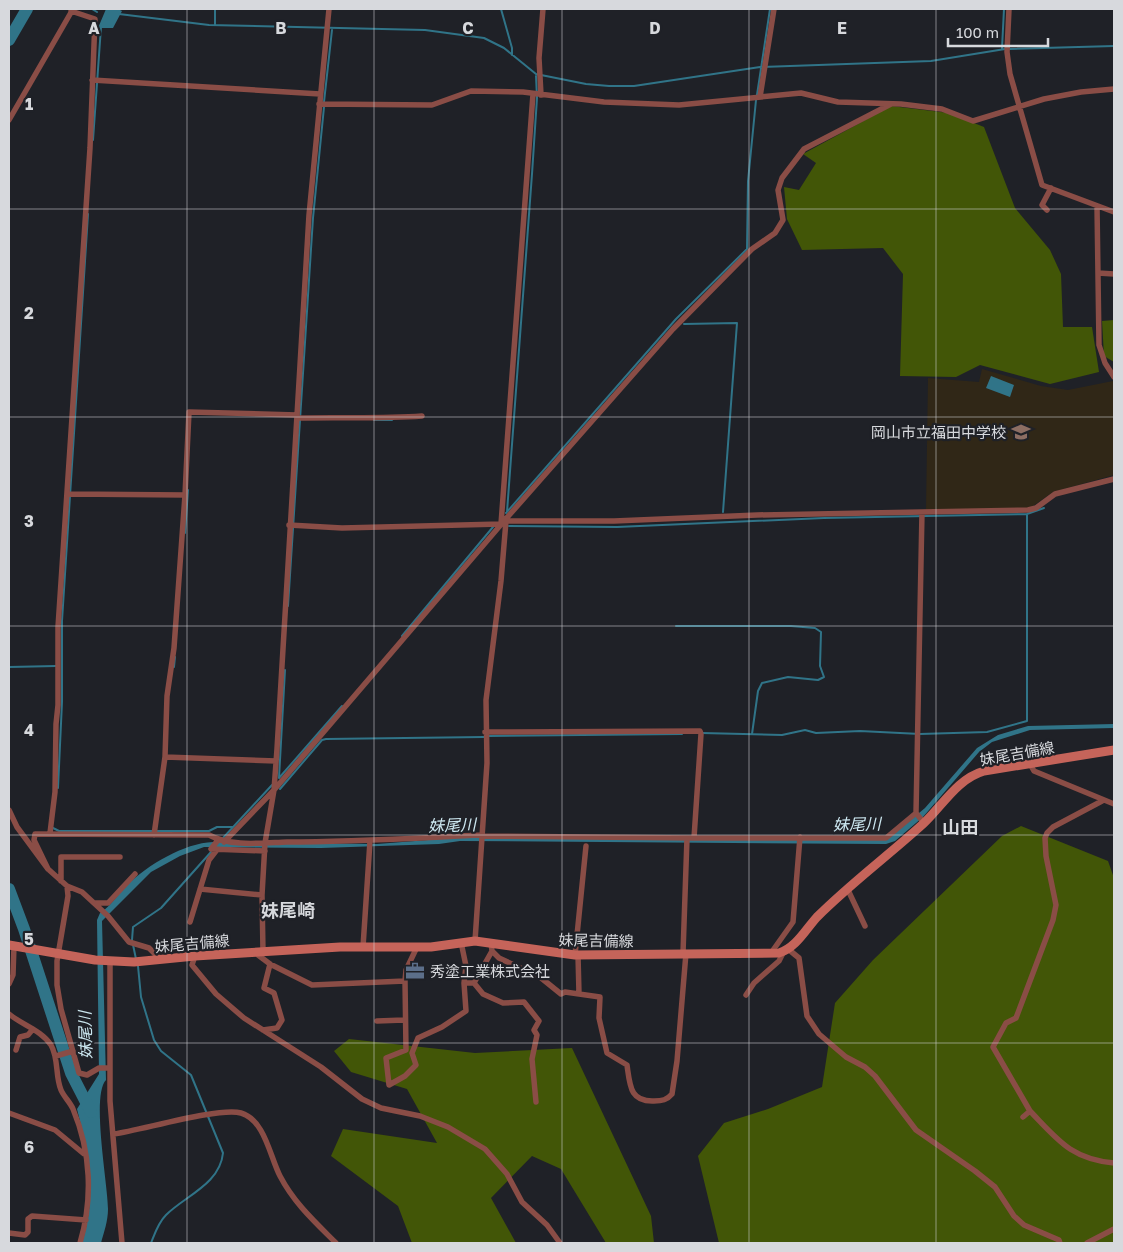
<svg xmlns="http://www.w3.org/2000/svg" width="1123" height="1252" viewBox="0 0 1123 1252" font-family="'Golos Text','Noto Sans JP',sans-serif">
<rect width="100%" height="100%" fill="#1f2127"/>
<path fill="#302717" d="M982 369 1041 386 1068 390 1113 381 1114 475 1053 492 1030 508 926 510 928 378 979 382Z"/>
<path fill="#425607" d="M891 106 949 113 984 127 1015 208 1050 250 1061 274 1063 327H1092L1099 372 1050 384 980 365 956 377 900 376 903 274 883 248 802 250 787 219 784 187 799 190 816 163 803 154Z
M1114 320V362L1104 356 1102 321Z
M1021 826 1108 861 1114 878V1243H719L698 1156 724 1123 768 1109 822 1087 835 1003 873 960 1002 836Z
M349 1039 475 1053 572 1048 651 1216 654 1243H606L561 1169 532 1156 491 1198 516 1243H412L398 1206 331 1156 343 1129 437 1143 407 1089 351 1072 334 1051Z"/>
<path fill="#307488" d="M106 9H118L122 11 113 28H98Z
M991 376 1014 385 1010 397 986 388Z
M1114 724V728L1030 730 992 742 979 752 923 817 895 841 886 844 460 841 439 844 321 848 204 847 180 856 151 872 102 921 106 1080C91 1095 108 1185 108 1209 108 1221 104 1232 101 1243H82C97 1194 89 1157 77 1109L99 1074 97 920 100 913C111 906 118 894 127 885 148 865 184 843 213 842L377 844 453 838H889L925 808 977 748 998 735 1028 726Z"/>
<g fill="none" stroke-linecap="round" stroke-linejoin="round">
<path stroke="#307488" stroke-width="2" d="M92 9 97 12
M501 9 512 48V55
M119 14 209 25 425 30 484 38 504 48 536 74 586 84 609 86H634L760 67 931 61 1005 49
M215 25V9
M1002 48 1004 9
M1010 49 1114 46
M757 95 770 9
M324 102 332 30
M93 140 101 27
M684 324 737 323 723 512
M374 420H392
M507 512 532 174 537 98 536 76
M506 513 676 319 747 249 748 181 756 100
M509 526 617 527 824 518 1027 514 1044 508
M185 533 188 490
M288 606 313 218 324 107
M676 626H791L815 628 821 632 820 666 824 677 818 680 788 677 762 683 758 691 752 734
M402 636 493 527
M9 667 56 666
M174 667 175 657
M702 733 782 735 805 730 816 733 860 731 920 734 987 732 1027 721V514
M489 736 682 734
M279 778 285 670
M279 778 342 706
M58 788 62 702V621L88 214
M280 789 322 740 326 739 484 737
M53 828 59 831H152
M157 831H209L217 827H233
M223 838 272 785
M136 959 132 940 133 927 161 908 211 852
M138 966 141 997 154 1040 161 1051 191 1075 223 1153C220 1184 185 1196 166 1215 158 1223 155 1233 151 1243"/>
<path stroke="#307488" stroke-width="12" d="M9 40 27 9
M9 889 24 929 71 1073 91 1112"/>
<path stroke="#8a4d46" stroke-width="5.5" d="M1009 9 1007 52 1010 74 1042 185 1114 212
M92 80 320 94
M541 95 539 58 543 9
M760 97 774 9
M319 104 432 105 471 91 523 92 604 102 679 105 801 93 838 102 901 104 942 109 973 121 1044 99 1081 92 1114 89
M9 120 73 9
M1097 206 1099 345 1105 363 1114 377
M1047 210 1042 205 1051 188
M1098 273 1114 274
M297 418C339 417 380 419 422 416
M68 494 185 495 189 412 297 415
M922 512 916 813 924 823
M504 521H614L757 515 1028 510 1036 508 1055 494 1114 479
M501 524 533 94
M289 525 342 528 501 524
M165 757 276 761
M1030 764 1034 771 1114 804
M9 810 17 827 48 869 67 886 82 892 108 916 129 942 149 948 161 960
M50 833 55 792 56 724 58 705V627L90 148 95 19 71 11
M154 835 165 757 167 696 174 648 185 495
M481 836 694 838 701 734 700 731 485 732
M694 838H886L916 813
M218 840 211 849 265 851
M224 842 274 790 504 521 673 329 752 249 775 233 783 220 778 190 782 178 804 149 891 104
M48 869 34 840 35 834 209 835C231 847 261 843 287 842 352 842 416 838 481 835
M61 881V857H120
M67 886 68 896 57 961V985L61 1009 79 1073 87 1075 99 1068H109
M200 889 262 895
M848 890 865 926
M94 903H108L135 874
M190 922 209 860 216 851
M475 941 487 763 486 700 501 581 506 521
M461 942 466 966 464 983H474L483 994 503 1003 524 1002 539 1021 534 1030 537 1035 532 1059 536 1102
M491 943 492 951 499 958 540 977 561 994 565 992 579 994
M363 947 370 841
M417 947 406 970 405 981 406 1050 386 1058 389 1085 405 1076 416 1065 412 1053 418 1038 442 1027 466 1011 464 983
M788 949 799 958 807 1016 819 1034 846 1057 865 1067 875 1076 916 1130 975 1171 995 1187 1014 1216 1024 1225 1059 1240 1060 1243
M254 952 270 964 312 985 405 981
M263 952 262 895 265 843 274 790 277 749 309 215 329 9
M683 953 687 838
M771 953 793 922 800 837
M575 955 586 846
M578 955 579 994 600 997 599 1018 607 1053 627 1065C630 1086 630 1102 654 1101 662 1101 667 1100 672 1094L677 1061 686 953
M195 956 192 965 216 994 244 1018 321 1067 362 1099 381 1108 420 1116 448 1127 485 1149 507 1174 522 1202 547 1225 560 1243
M110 962V1101L122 1243
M474 983 492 951
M9 984 13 975 14 946
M746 995 754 983 779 961 784 951
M9 1014C22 1025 41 1030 51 1045 59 1059 55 1076 61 1090 64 1097 70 1102 73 1109 91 1152 93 1199 80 1243
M377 1021 404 1020
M263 1030 277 1028 282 1020 274 993 264 988 270 964
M16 1050 20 1037 28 1035 33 1029
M56 1056 73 1051
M1030 1111C1058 1140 1071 1159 1114 1163
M9 1113 55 1130 84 1154
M1023 1117 1030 1111 993 1047 1006 1023 1016 1018 1053 920 1056 905 1046 856 1045 838 1047 833 1053 827 1102 801
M114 1134C142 1130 219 1107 241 1113 265 1120 270 1157 280 1176 294 1203 315 1222 336 1243
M9 1233 25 1235 28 1232V1219L32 1216 86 1220
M1087 1243 1114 1229"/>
<path stroke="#c5645a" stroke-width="9" d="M9 945 95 960 134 962 195 956 340 947H431L475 941 575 955 779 953C796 948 806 929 817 917 851 883 889 855 924 823 943 805 957 779 984 771L1114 750"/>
</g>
<path fill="none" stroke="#d7d9dd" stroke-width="1" stroke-opacity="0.55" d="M187 9V1243M374 9V1243M562 9V1243M749 9V1243M936 9V1243M9 209H1114M9 417H1114M9 626H1114M9 835H1114M9 1043H1114"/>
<defs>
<g id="school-bare" transform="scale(1.5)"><path d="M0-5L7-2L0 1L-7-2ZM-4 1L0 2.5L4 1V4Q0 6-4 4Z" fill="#8d6e63" stroke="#1f2127" stroke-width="2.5" paint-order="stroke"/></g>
<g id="office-bare" transform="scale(1.5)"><path d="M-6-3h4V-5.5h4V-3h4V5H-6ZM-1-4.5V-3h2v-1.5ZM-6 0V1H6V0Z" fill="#5c6f8a" stroke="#1f2127" stroke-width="2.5" paint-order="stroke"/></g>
</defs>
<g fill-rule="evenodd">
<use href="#school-bare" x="1021" y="432"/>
<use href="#office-bare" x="415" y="971"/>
</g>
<g text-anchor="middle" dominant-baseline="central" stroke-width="4.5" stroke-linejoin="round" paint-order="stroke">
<g font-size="15" fill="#d7d9dd" stroke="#1f2127" text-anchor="end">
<text x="1006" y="432">岡山市立福田中学校</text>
<text x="430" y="971" text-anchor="start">秀塗工業株式会社</text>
</g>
<g font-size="15" fill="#d7d9dd" stroke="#1f2127">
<text transform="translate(1017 753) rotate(-10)">妹尾吉備線</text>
<text transform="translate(596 940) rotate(1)">妹尾吉備線</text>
<text transform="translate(192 943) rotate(-5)">妹尾吉備線</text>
</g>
<g font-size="16" font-style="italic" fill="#cde8f1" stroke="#1f2127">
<text transform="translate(857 824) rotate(-1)">妹尾川</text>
<text transform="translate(452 825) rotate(-2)">妹尾川</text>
<text transform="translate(85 1035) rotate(-91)">妹尾川</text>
</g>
<g font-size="18" font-weight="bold" fill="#d7d9dd" stroke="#1f2127">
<text x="960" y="827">山田</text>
<text x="288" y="910">妹尾崎</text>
</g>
</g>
<g font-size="16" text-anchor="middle" font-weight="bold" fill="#d7d9dd" stroke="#1f2127" stroke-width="4.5" stroke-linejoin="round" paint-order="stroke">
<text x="94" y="34">A</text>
<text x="281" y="34">B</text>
<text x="468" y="34">C</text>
<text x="655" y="34">D</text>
<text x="842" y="34">E</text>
<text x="29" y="110">1</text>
<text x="29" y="319">2</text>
<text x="29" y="527">3</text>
<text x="29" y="736">4</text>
<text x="29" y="945">5</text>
<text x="29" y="1153">6</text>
</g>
<rect width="1123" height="1252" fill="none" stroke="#d7d9dd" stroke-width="20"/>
<path d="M948 38v8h100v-8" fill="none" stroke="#d7d9dd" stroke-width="2.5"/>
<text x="956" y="38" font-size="15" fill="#d7d9dd" stroke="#1f2127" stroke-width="4" paint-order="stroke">100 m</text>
</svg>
